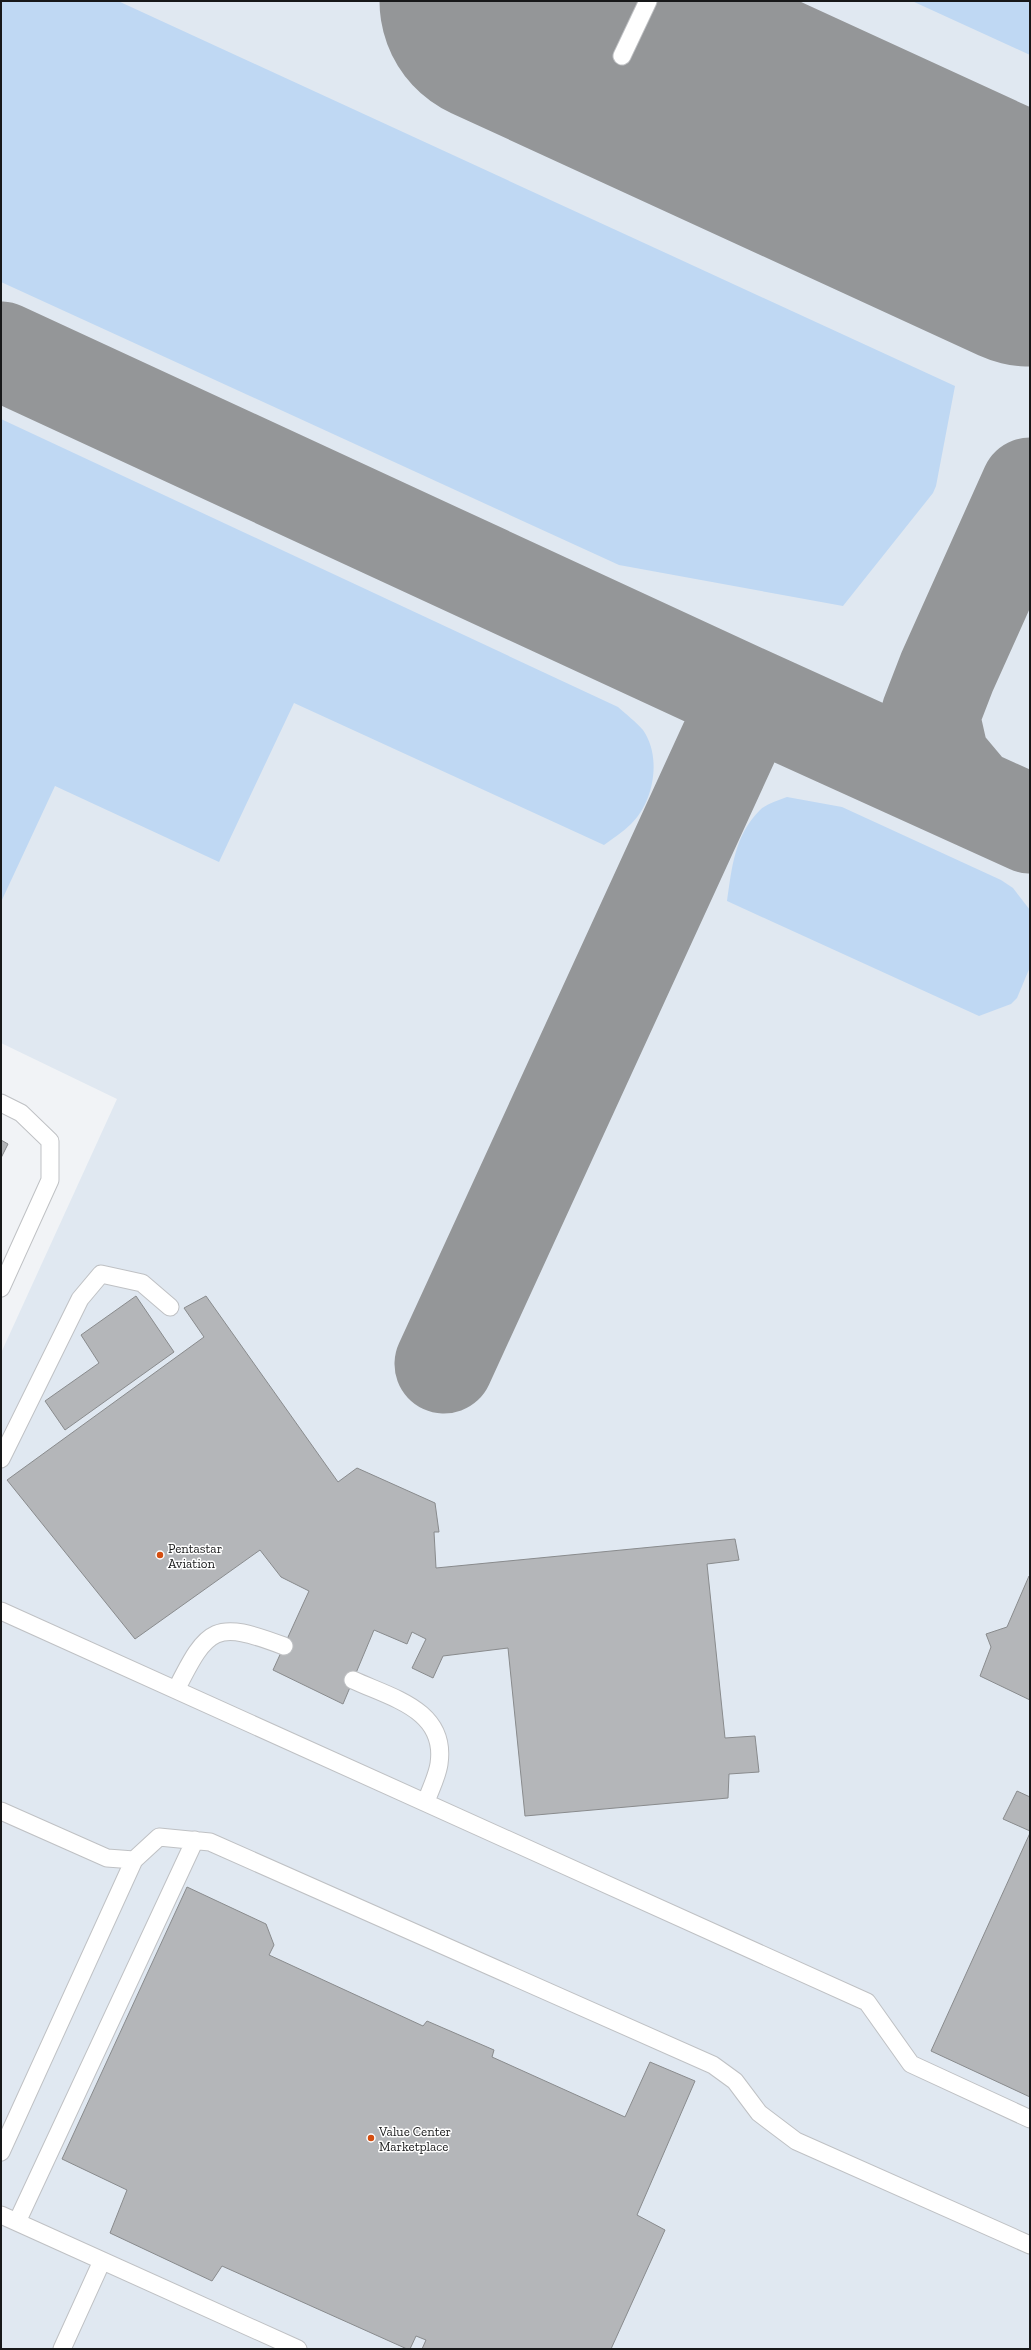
<svg xmlns="http://www.w3.org/2000/svg" width="1031" height="2350" viewBox="0 0 1031 2350" font-family="'Zilla Slab',serif">
<rect width="100%" height="100%" fill="#f1f3f6"/>
<path fill="#e0e8f1" d="M1 1H1030V2349H1V1353L117 1099 1 1043Z"/>
<path fill="#bfd8f3" d="M1 1H118L955 386 936 486 933 493 843 606 619 565 1 282Z
M912 1H1030V55Z
M1 419 618 707C626 714 636 722 643 730 662 757 654 802 631 824 623 832 613 838 604 845L294 703 219 862 55 786 1 902Z
M787 797 842 807 1001 880 1013 888 1030 910V967L1017 998 1011 1004 979 1016 727 901C732 868 734 836 760 810 766 804 779 800 787 797Z"/>
<g fill="none" stroke-linecap="round" stroke-linejoin="round">
<path stroke="#949698" stroke-width="99" d="M970 215 1019 262 1030 285
M1 351 750 697 1030 824
M971 797 940 760 930 716 947 672 1030 487
M444 1364 750 697"/>
<path stroke="#949698" stroke-width="247" d="M503 1 1030 243"/>
</g>
<path fill="#b4b6b9" stroke="#898b8d" d="M1 1140 8 1144 1 1158Z
M136 1296 174 1352 65 1430 45 1401 99 1363 81 1335Z
M206 1296 338 1482 357 1468 435 1503 439 1532H434L436 1568 735 1539 739 1560 707 1564 725 1738 755 1736 759 1772 729 1774 728 1798 525 1816 508 1648 443 1656 433 1678 412 1668 426 1639 412 1632 407 1644 374 1630 343 1704 273 1670 309 1591 281 1577 260 1550 135 1639 7 1480 204 1337 184 1308Z
M1029 1576H1030V1700L980 1676 991 1647 986 1634 1007 1627Z
M1017 1791 1030 1797V1831L1003 1819Z
M1030 1833V2097L931 2051Z
M187 1887 266 1924 274 1945 269 1955 423 2026 427 2021 494 2050 492 2057 625 2117 650 2062 695 2081 637 2215 665 2230 611 2349H422L426 2340 416 2336 410 2349H407L222 2266 212 2281 110 2233 127 2190 62 2159Z"/>
<g fill="none" stroke-linecap="round" stroke-linejoin="round">
<g stroke="#bfc1c4" stroke-width="19">
<path id="service" d="M622 56 648 1
M1 1103 21 1113 50 1141V1180L1 1288
M1 1459 80 1299 101 1274 142 1283 170 1307
M1 1611 867 2002 911 2064 1030 2119
M353 1680C392 1698 447 1710 439 1764 437 1777 430 1790 426 1802
M176 1690C208 1626 215 1620 284 1646
M1 1811 107 1858 134 1860 159 1837 210 1842 713 2065 735 2081 759 2113 796 2141 1030 2245
M1 2152 134 1860
M1 2215 298 2349
M17 2222 195 1840
M62 2349 102 2261"/>
</g>
<use href="#service" stroke="#fff" stroke-width="17"/>
</g>
<g fill="#d44e10" stroke="#fff" stroke-width="1.5">
<circle cx="160" cy="1555" r="4"/>
<circle cx="371" cy="2138" r="4"/>
</g>
<g text-anchor="middle" dominant-baseline="central" stroke-width="3" stroke-linejoin="round" paint-order="stroke">
<g font-size="13" fill="#171819" stroke="#fff" text-anchor="start">
<text x="168" y="1548">Pentastar<tspan x="168" dy="15">Aviation</tspan></text>
<text x="379" y="2131">Value Center<tspan x="379" dy="15">Marketplace</tspan></text>
</g>
</g>
<rect width="1031" height="2350" fill="none" stroke="#171819" stroke-width="4"/>
</svg>
